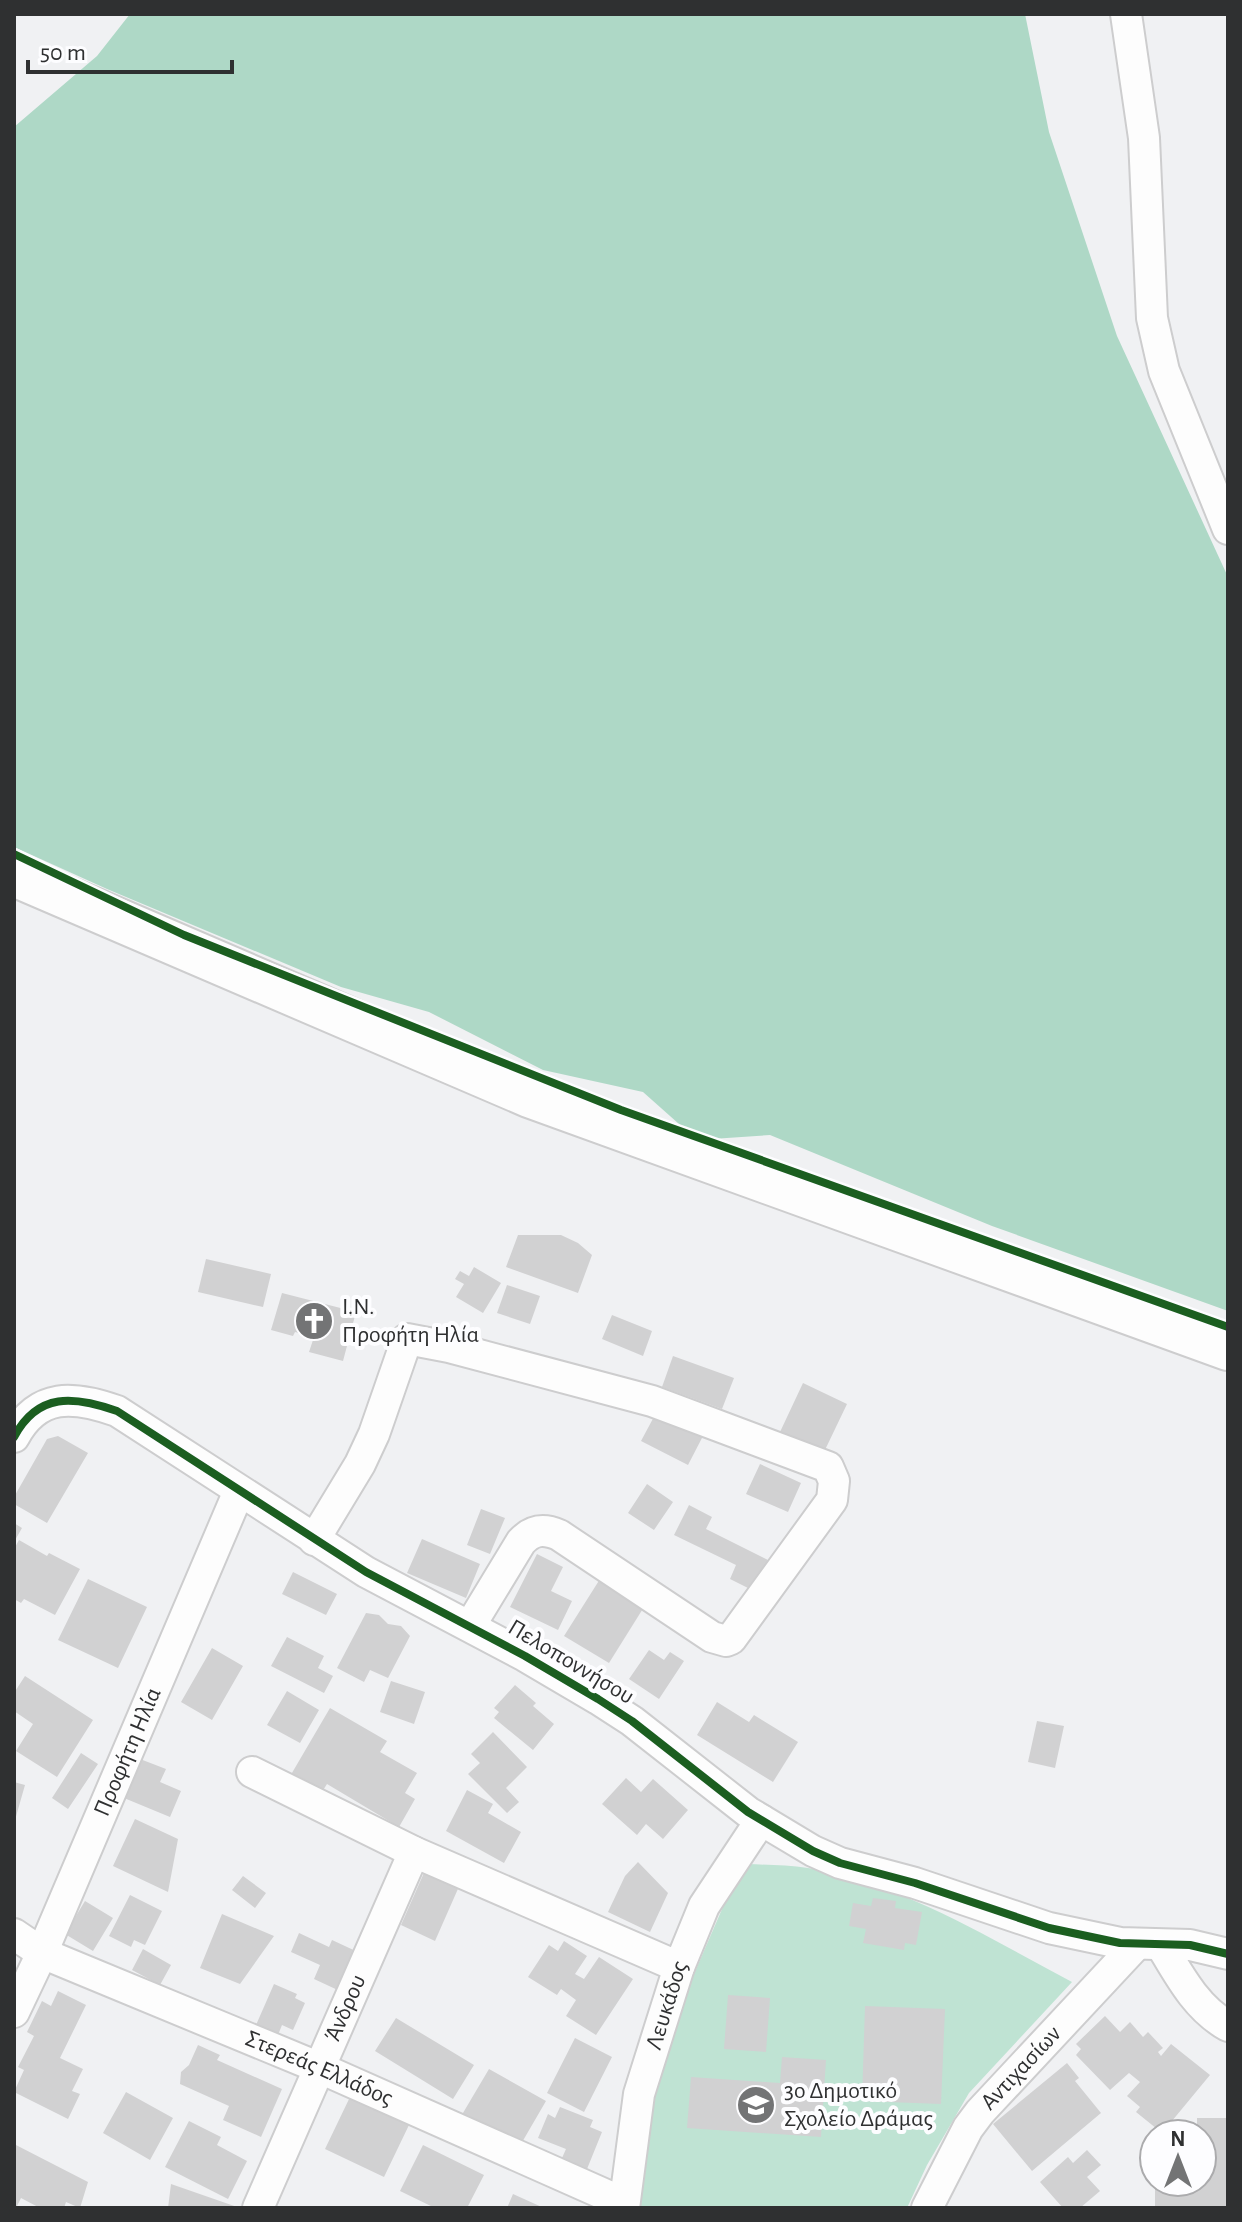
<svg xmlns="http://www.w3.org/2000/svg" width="1242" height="2222" viewBox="0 0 1242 2222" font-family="'Alegreya Sans',sans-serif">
<rect width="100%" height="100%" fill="#f0f1f3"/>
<path fill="#bfe3d3" d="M747 1864C767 1865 788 1865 808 1868 903 1884 989 1938 1072 1982L969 2093 927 2165 907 2208H640L642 2148 662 2048 729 1893Z"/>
<path fill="#aed8c6" d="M130 14H1025L1049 132 1117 336 1228 577V1311L992 1226 770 1135 697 1140 643 1092 543 1070 429 1012 341 987 107 889 14 847V127L97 56Z"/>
<path fill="#d1d1d2" d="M518 1235H561L578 1243 592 1255 578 1293 506 1267Z
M206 1259 271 1274 263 1307 198 1292Z
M474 1267 501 1283 483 1313 456 1297 464 1284 455 1279 460 1271 469 1276Z
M507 1285 540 1296 530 1324 497 1313Z
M282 1293 356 1312 343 1361 309 1352 314 1337 295 1332 293 1336 271 1330Z
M612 1315 652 1331 643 1356 602 1339Z
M673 1356 734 1378 722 1409 662 1387Z
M803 1383 847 1404 824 1452 780 1432Z
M656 1413 703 1436 688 1465 641 1441Z
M58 1436 88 1453 47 1523 14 1504V1497L47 1439Z
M760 1464 801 1483 788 1512 746 1494Z
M647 1484 673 1502 654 1530 628 1513Z
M689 1505 712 1517 706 1529 768 1560 752 1590 730 1579 736 1565 674 1535Z
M481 1509 505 1518 490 1554 467 1545Z
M14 1523 22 1528 14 1542Z
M422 1539 480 1564 466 1598 407 1573Z
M19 1540 47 1556 49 1553 80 1569 55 1615 24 1599 21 1603 14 1599V1549Z
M537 1554 563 1567 551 1591 572 1601 558 1630 510 1607Z
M293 1572 337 1594 326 1615 282 1594Z
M88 1579 147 1607 118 1668 58 1640Z
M600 1579 644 1607 609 1663 564 1636Z
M366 1613 379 1615 388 1624 401 1626 410 1636 388 1678 370 1670 364 1682 337 1668Z
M287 1637 324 1656 318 1668 333 1676 324 1693 271 1666Z
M212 1648 243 1666 212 1720 181 1702Z
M649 1650 664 1660 670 1652 684 1661 659 1699 629 1679Z
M25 1676 93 1720 57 1777 16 1751 33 1724 14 1711V1693Z
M391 1681 425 1692 414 1724 380 1712Z
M515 1685 536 1703 533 1706 554 1724 533 1750 494 1718 499 1712 494 1708Z
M287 1691 319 1710 300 1743 267 1725Z
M717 1702 749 1722 754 1715 798 1742 773 1782 697 1735Z
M330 1708 387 1741 380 1752 417 1773 405 1793 415 1799 399 1827 327 1784 320 1795 289 1778Z
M1037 1721 1064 1726 1055 1768 1028 1762Z
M493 1732 527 1767 506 1788 519 1802 507 1813 468 1774 480 1763 471 1754Z
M81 1753 98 1764 68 1809 52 1798Z
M140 1759 166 1769 160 1782 181 1791 170 1817 124 1798Z
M626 1778 641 1792 653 1779 688 1810 663 1839 646 1824 637 1835 602 1804Z
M14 1782 25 1785 15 1820H14Z
M467 1790 493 1804 488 1813 521 1832 504 1863 446 1831Z
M135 1819 178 1839 168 1892 113 1866Z
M638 1862 668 1893 650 1932 608 1912 625 1876Z
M427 1866 461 1882 435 1941 401 1925Z
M243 1876 266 1893 255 1908 232 1890Z
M130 1895 162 1911 145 1945 134 1940 131 1947 109 1936Z
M873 1898 896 1901 895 1908 922 1912 916 1945 905 1943 904 1950 863 1943 866 1929 849 1926 853 1903 871 1906Z
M85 1901 113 1918 93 1951 65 1934Z
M222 1914 274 1936 240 1984 200 1968Z
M299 1933 329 1947 332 1940 360 1953 342 1992 314 1979 320 1965 291 1952Z
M564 1941 587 1956 575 1974 584 1979 599 1957 633 1979 596 2035 566 2016 576 2000 561 1989 557 1995 528 1977 549 1945 558 1951Z
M143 1949 171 1965 160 1985 132 1970Z
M274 1984 297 1994 295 1998 305 2003 293 2030 282 2025 278 2035 256 2025Z
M58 1991 86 2005 60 2058 83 2069 72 2091 80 2094 68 2119 14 2092 24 2070 18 2067 34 2036 27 2032 42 2001 51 2006Z
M728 1995 770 1998 766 2052 724 2049Z
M865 2006 945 2009 941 2104 862 2101Z
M1105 2016 1120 2032 1130 2022 1143 2037 1148 2032 1163 2048 1158 2052 1161 2056 1171 2044 1210 2075 1162 2133 1136 2112 1140 2107 1127 2096 1140 2082 1129 2073 1110 2090 1076 2055 1081 2049 1076 2044Z
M396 2018 474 2065 453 2099 375 2051Z
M575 2038 612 2057 584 2112 547 2093Z
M198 2045 220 2055 217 2060 282 2089 261 2137 223 2120 229 2106 180 2084 181 2072 189 2065Z
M782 2057 826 2060 821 2137 687 2128 691 2077 780 2083Z
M1067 2063 1079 2078 1075 2081 1101 2113 1032 2171 993 2124Z
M489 2069 546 2101 521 2144 460 2118Z
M126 2092 173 2118 150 2160 103 2133Z
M350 2097 409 2125 384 2177 325 2149Z
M560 2107 593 2120 590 2127 602 2132 587 2169 562 2158 566 2149 538 2138 548 2114 555 2118Z
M1197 2118H1228V2208H1155V2182H1202V2134H1197Z
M189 2121 221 2137 217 2145 247 2161 228 2199 165 2167Z
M14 2144 88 2182 80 2208 66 2202 64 2208H40L21 2198 16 2208H14Z
M423 2145 484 2175 467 2208H435L400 2191Z
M1087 2150 1101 2165 1087 2177 1100 2191 1080 2208H1063L1040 2182 1068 2157 1073 2163Z
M171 2184 240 2208H168Z
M513 2194 544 2208H507Z"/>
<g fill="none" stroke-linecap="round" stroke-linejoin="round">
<g stroke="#cdcdce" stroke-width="34">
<g id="street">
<path d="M1126 14 1144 138 1152 318 1164 371 1228 529"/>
<path d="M14 1437C38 1392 74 1396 117 1411L366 1572 525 1656 598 1699 632 1721 748 1812 813 1851 840 1863 915 1883 1049 1928 1120 1943 1190 1945 1228 1954"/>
<path d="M314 1540 360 1464 374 1434 407 1339 449 1347 652 1401 828 1467 834 1481 832 1500 731 1639 726 1641 712 1637 559 1535C543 1528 532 1530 521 1542L470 1626"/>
<path d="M252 1772 414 1852 679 1967"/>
<path id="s1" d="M14 1934 42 1953 320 2068 624 2203"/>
<path d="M1161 1945C1179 1975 1196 2008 1228 2026"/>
<path id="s2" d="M14 2012 42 1953 239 1491"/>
<path id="s3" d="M258 2208 414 1852"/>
<path id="s4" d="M624 2208 639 2094 679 1967 704 1906 761 1820"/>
<path id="s5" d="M927 2208 968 2128 980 2112 1137 1944"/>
</g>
</g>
<g stroke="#cdcdce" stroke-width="46">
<path id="secondary" d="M14 875 529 1096 1228 1349"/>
</g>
<use href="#street" stroke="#fdfdfd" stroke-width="30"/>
<use href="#secondary" stroke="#fdfdfd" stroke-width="42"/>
<g stroke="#fdfdff" stroke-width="13">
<path id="cycleway" d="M14 854 184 935 621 1110 1228 1327
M14 1437C38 1392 74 1396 117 1411L366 1572 525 1656 598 1699 632 1721 748 1812 813 1851 840 1863 915 1883 1049 1928 1120 1943 1190 1945 1228 1954"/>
</g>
<use href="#cycleway" stroke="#1b5e20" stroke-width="8"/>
</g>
<defs>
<g id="church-disc" transform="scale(2)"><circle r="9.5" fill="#737475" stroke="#fdfdff"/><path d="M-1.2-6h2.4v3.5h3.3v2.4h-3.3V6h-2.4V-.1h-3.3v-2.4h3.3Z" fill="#fff"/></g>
<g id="school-disc" transform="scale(2)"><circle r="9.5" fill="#737475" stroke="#fdfdff"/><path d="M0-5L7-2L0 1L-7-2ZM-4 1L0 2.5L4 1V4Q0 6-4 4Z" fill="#fff"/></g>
</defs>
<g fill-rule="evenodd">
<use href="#church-disc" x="314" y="1321"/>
<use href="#school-disc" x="756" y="2105"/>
</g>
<g text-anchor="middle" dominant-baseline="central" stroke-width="8" stroke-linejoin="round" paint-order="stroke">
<g font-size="24" fill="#2f3031" stroke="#fdfdff" text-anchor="start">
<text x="342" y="1307">Ι.Ν.<tspan x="342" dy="28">Προφήτη Ηλία</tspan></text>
<text x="784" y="2091">3ο Δημοτικό<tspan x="784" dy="28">Σχολείο Δράμας</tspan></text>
</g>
<g font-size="24" fill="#2f3031" stroke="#fdfdff">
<text transform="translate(571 1662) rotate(31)">Πελοποννήσου</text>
<text stroke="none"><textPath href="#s2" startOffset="284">Προφήτη Ηλία</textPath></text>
<text stroke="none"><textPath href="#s4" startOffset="208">Λευκάδος</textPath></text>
<text stroke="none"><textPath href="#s3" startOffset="218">Άνδρου</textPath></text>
<text stroke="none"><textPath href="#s5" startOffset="170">Αντιχασίων</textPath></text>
<text stroke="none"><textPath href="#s1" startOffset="334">Στερεάς Ελλάδος</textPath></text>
</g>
</g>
<rect width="1242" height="2222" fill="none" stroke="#2f3031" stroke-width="32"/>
<g transform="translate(1178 2158)"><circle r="38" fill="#fdfdff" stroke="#ababad" stroke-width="2"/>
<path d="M0-6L14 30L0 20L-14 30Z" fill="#737475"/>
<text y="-12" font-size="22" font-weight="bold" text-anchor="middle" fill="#2f3031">N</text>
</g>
<path d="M28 60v12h204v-12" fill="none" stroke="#2f3031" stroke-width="4"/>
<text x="40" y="60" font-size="24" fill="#2f3031" stroke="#fdfdff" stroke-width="6" paint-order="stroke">50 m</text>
</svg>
